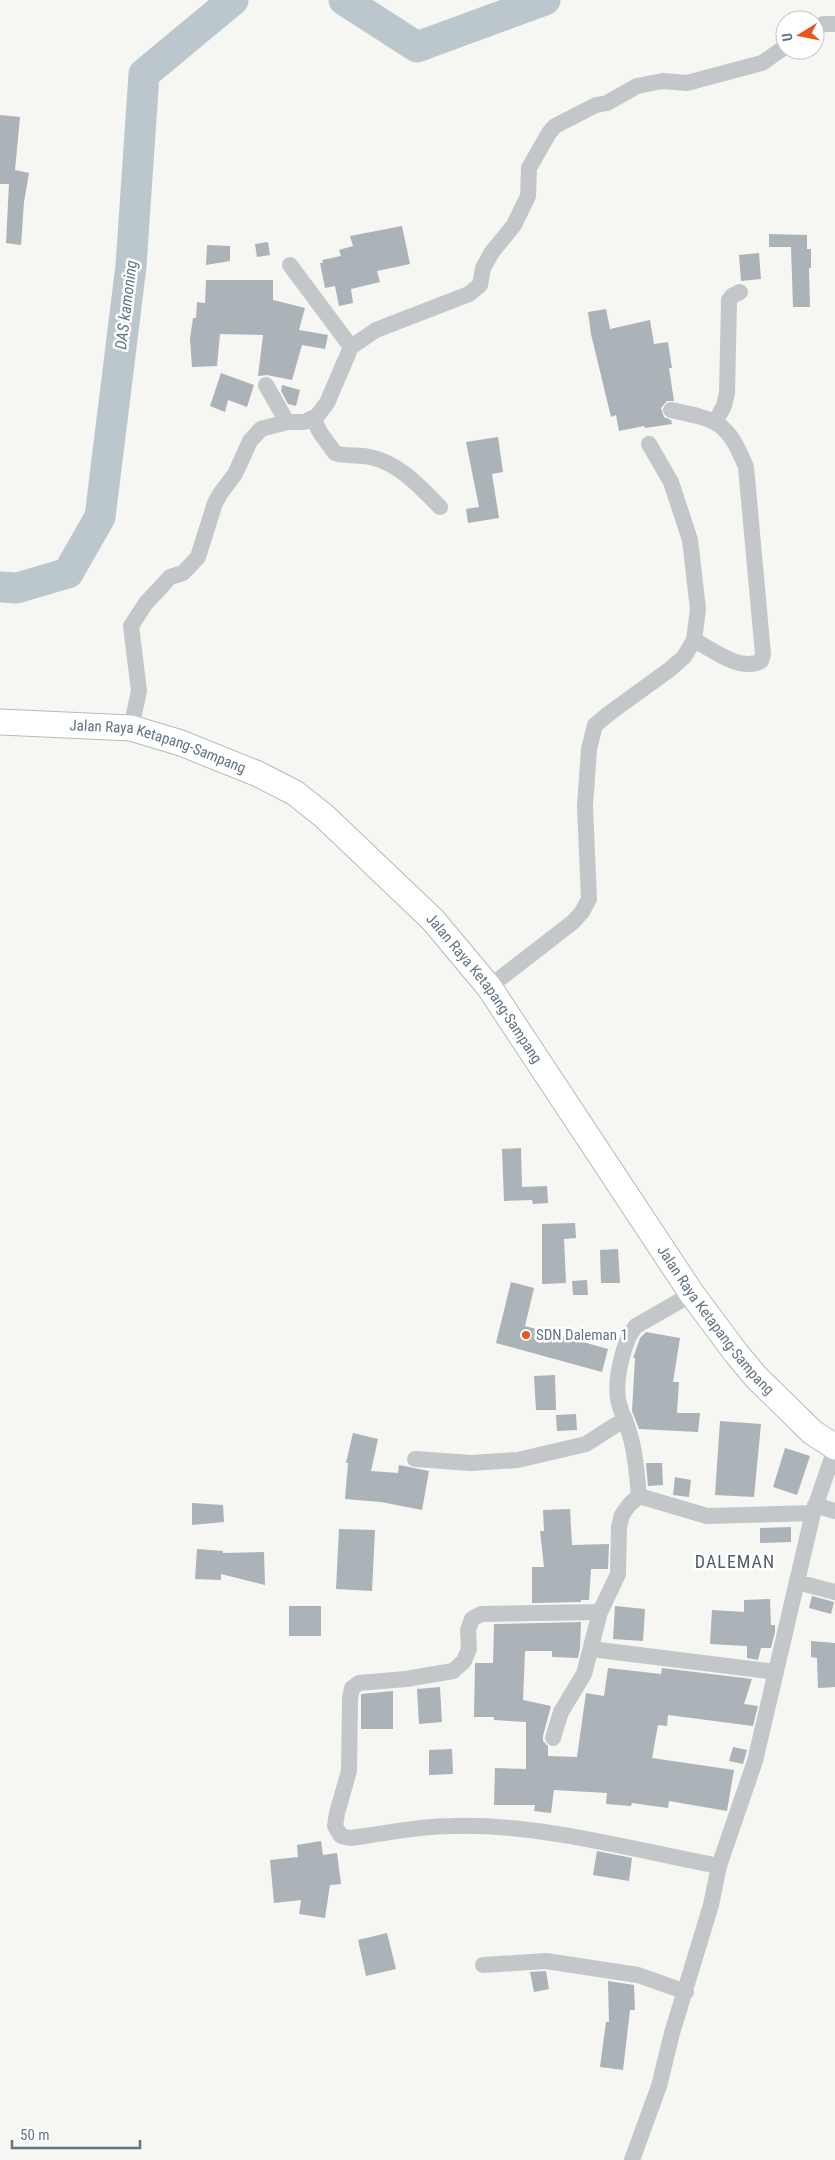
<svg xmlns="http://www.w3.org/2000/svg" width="835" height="2160" viewBox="0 0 835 2160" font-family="'Roboto Condensed',sans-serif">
<rect width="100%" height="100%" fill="#f6f6f2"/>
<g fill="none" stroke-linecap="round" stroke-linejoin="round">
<path stroke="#bcc7cd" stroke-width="31" d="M344 0 417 47 545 0
M0 587 17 588 68 573 100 517 131 266 144 74 233 0"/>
</g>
<path fill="#abb2b8" d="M0 115 20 117 15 170 29 173 24 202 21 245 6 243 9 184H0Z
M402 226 410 264 377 271 380 282 351 289 353 303 339 306 335 286 325 288 320 263H323L322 260 341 256 339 250 353 246 350 236Z
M769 234 807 235V249H811V268H809L810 307H793L791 247H769Z
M268 242 270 255 257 257 255 244Z
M207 245 230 246V261L206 265Z
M759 253 761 279 741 281 739 255Z
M206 280H273V300L305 308 299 330 328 335 325 349 302 345 292 380 267 375 258 376 263 335 220 334 217 366 192 367 190 339 193 318H196L197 302 205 303Z
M606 309 610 329 650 320 654 344 668 342 672 368H669L674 401H667L661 408 664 417 671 420 672 424 645 428 644 426 619 431 616 415 611 417 591 334 588 312Z
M221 373 254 385 247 407 228 400 225 412 210 406Z
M282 385 300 390 296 406 288 404 281 391Z
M498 437 503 472 492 474 499 518 468 523 466 509 479 507 466 442Z
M521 1148 522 1187 547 1186 548 1203 533 1204 532 1200 504 1201 502 1149Z
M575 1223 576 1238 564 1239 566 1283 542 1284V1224Z
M618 1249 620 1283H601L600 1250Z
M587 1280 588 1295H573L572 1281Z
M511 1282 534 1288 525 1326 608 1349 602 1372 496 1343Z
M646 1332 680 1338 673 1382H679L677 1413H700L698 1432 639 1429 632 1411 635 1358H633L640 1338Z
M555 1375 556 1410H536L534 1376Z
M576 1414 577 1430 557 1431 556 1415Z
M720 1421 761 1424 754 1497 715 1495Z
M353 1433 378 1439 371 1471 398 1473 399 1465 429 1471 422 1510 381 1502 345 1499 348 1463H346Z
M785 1448 810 1456 797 1495 773 1487Z
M646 1463H662L663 1485 648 1486Z
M675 1477 691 1480 689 1497 673 1495Z
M192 1503 223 1505 224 1522 192 1525Z
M570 1509 572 1545 609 1544 608 1569H591L589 1600H581V1602L532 1603V1567H544L540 1531H544L543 1510Z
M791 1527V1542L760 1543V1528Z
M339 1529 375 1530 372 1591 336 1589Z
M197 1549 223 1551V1553L264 1552 265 1585 221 1574V1580L195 1579Z
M812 1596 834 1602 831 1614 809 1608Z
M770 1599 771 1625H775V1632L771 1648H761L758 1660 747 1658V1646L710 1644 712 1610 744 1612V1600Z
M289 1606H321V1636H289Z
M615 1606 645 1609 643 1641 613 1639Z
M581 1622 580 1648 578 1658 552 1657V1651H525L523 1700 551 1706 543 1736V1741L548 1746V1756L577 1757 586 1693 604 1696 608 1668 661 1674 662 1668 752 1679 744 1704 758 1706 753 1726 668 1715 667 1726 658 1725 652 1758 734 1770 727 1811 669 1801 668 1808 632 1803 631 1806 606 1804 607 1793 554 1790 551 1813 534 1811 535 1805H494L495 1768 526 1769V1722L494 1720V1717H474L475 1663H493L494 1624Z
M811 1641 835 1643V1687L818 1688 817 1658 811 1657Z
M440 1687 442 1722 419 1724 417 1689Z
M393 1691V1729H361V1694Z
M733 1747 747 1750 743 1764 729 1761Z
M452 1749 453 1774 429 1775V1750Z
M321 1841 323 1855 337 1853 341 1884 330 1885 325 1918 299 1914 301 1900 274 1903 270 1860 298 1857 297 1845Z
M597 1851 632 1858 629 1881 593 1875Z
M387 1933 396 1969 366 1976 358 1940Z
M546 1971 549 1989 534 1992 530 1972Z
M608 1981 634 1985 635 2010H630L623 2070 600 2067 606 2022H609Z"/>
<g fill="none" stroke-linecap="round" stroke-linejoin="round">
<g stroke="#b6babe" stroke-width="27">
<g id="primary">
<path id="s1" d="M0 722 131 728 181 743 258 774 295 793 324 816 433 920 489 987 692 1294 736 1353 756 1377 812 1432 835 1447"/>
</g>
</g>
<path stroke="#c3c7ca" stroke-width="16" d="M815 29 823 24H835
M290 265 351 347
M266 385 287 422
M671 410C718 420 727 421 746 467L763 654 761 661C740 672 713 650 694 640
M313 419 321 434 335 453C347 457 359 454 370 457 399 463 420 487 440 507
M715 422 724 406 727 393 729 300 732 296 740 292
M131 728 139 691 131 626 146 603 161 587 170 577 183 573 198 557 215 503 220 494 235 474 250 441 261 429 287 422H304L317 416 327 403 351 347 376 330 469 294 480 285 483 268 492 252 514 225 528 196 529 168 549 133 555 126 596 105 607 103 637 86 663 81 687 83 754 65 762 63 785 47
M489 987 573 922 582 912 589 899 585 806 589 749 595 725 611 712 669 670 684 657 694 640 698 609 690 540 671 482 649 444
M415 1459 471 1463 518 1460 586 1444 625 1419
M639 1496 707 1516 813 1513
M815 1505 835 1511
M797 1582 835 1592
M600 1612 481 1614 472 1619 468 1630 469 1649 464 1661 453 1671 406 1679 359 1683 352 1688 350 1699 349 1771 337 1813 335 1826 341 1836 350 1838C383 1834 418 1826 452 1826 537 1823 635 1850 719 1866
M591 1649 776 1672
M553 1738 561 1712 584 1674 600 1612 618 1574 619 1527 622 1515 629 1505 639 1496C637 1476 636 1455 630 1435 627 1423 620 1411 618 1399 615 1379 623 1341 636 1326L692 1294
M483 1965 546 1961 638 1975 686 1992
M632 2160 659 2086 672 2033 711 1905 719 1866 755 1761 813 1513 835 1449"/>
<use href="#primary" stroke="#fff" stroke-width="25"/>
</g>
<circle fill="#ea541e" stroke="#fff" stroke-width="2" cx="526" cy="1335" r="5"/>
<g text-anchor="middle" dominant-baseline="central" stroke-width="5" stroke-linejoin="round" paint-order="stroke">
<g font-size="15" fill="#637484" stroke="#fff">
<text stroke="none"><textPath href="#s1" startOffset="161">Jalan Raya Ketapang-Sampang</textPath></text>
<text stroke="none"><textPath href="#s1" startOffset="581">Jalan Raya Ketapang-Sampang</textPath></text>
<text stroke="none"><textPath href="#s1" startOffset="986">Jalan Raya Ketapang-Sampang</textPath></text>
</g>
<g font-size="15" fill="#637484" stroke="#fff" text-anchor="start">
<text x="536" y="1335">SDN Daleman 1</text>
</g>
<g font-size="16" font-style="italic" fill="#5f7781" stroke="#fff">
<text transform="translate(126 305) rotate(-83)">DAS kamoning</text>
</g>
<g font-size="18" letter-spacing="1" fill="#525e69" stroke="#fff">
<text x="735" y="1561">DALEMAN</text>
</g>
</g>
<g transform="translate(800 35) rotate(260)"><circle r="24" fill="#ffffff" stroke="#c1c7ce"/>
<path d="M0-4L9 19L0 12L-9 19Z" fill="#ea541e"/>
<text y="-8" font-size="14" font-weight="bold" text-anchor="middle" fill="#637484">U</text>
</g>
<path d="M12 2140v8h128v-8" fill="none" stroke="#637484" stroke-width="2.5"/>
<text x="20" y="2140" font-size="15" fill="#637484" stroke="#ffffff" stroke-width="4" paint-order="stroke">50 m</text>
</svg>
